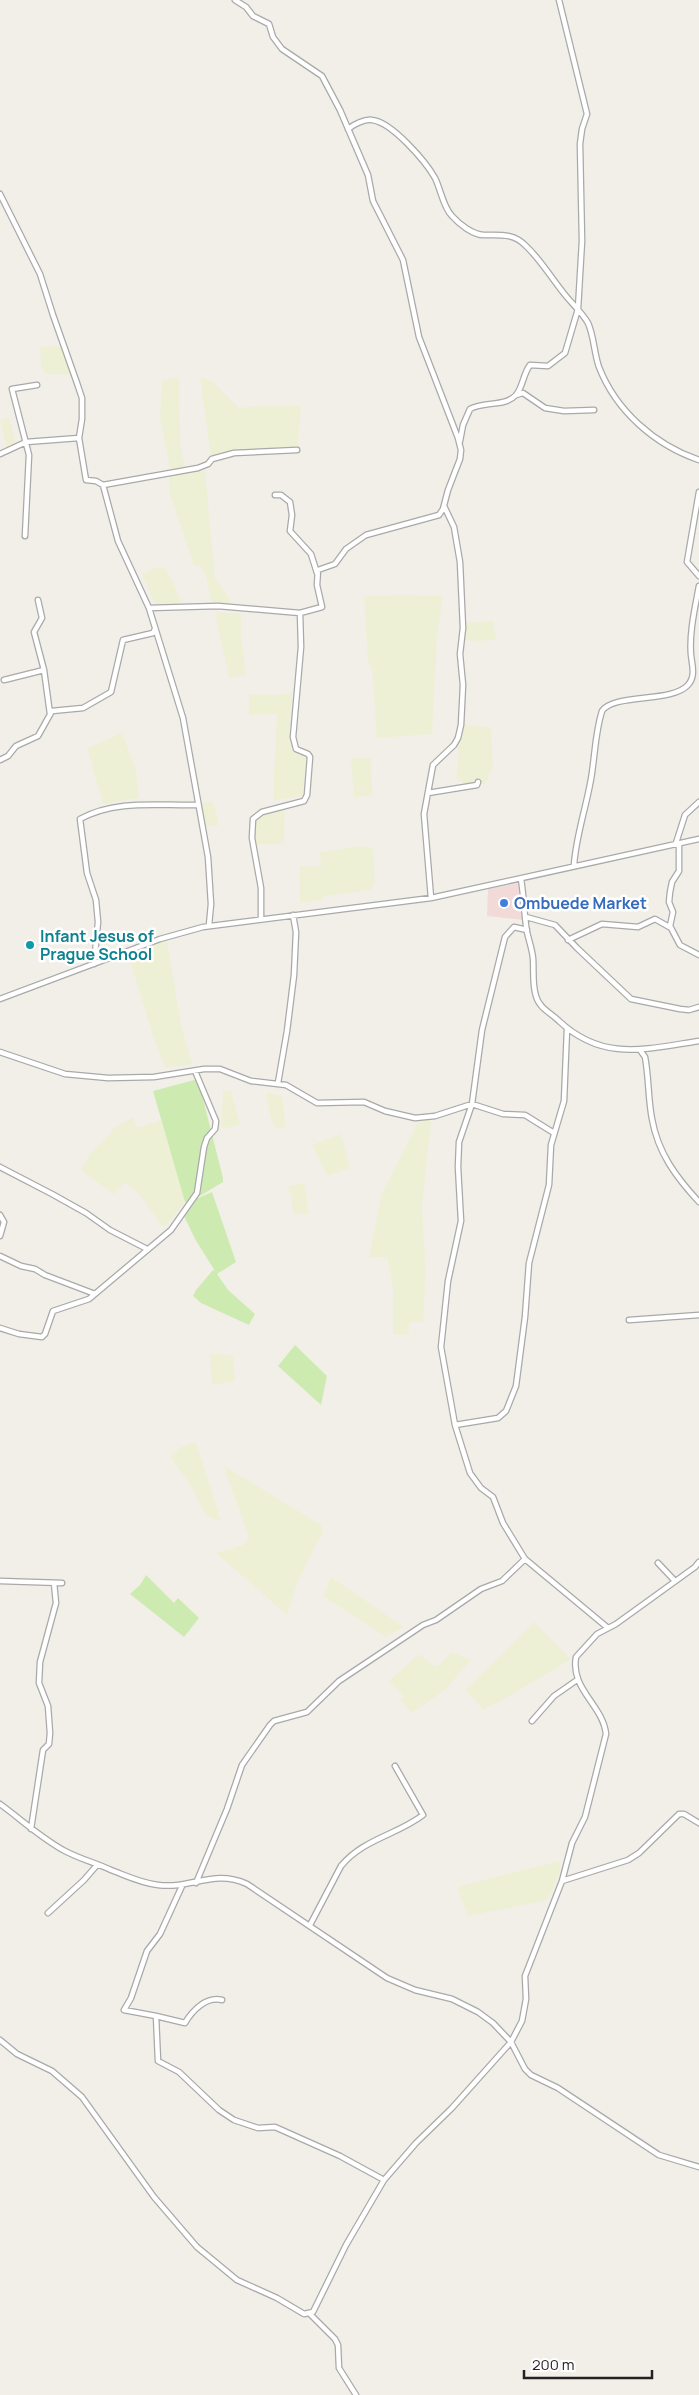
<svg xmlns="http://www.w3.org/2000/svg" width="699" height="2395" viewBox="0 0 699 2395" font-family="Manrope,sans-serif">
<rect width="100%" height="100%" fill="#f2efe9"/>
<path fill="#f2dad9" d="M519 883 523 920 487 916 488 889Z"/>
<path fill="#eef0d5" d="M61 346 71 375 46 374 41 368 40 347Z
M179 377 180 445 185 467 170 469 160 417 162 381Z
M200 377 213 382 239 408 264 405 301 406 298 442 300 449 248 450 211 457Z
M9 417 16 445 7 449 0 420Z
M205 471 215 578 228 596 230 606 212 604 206 577 200 565 194 566 170 495 169 475Z
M158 567 165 568 176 588 181 603 156 607 142 574Z
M405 595 443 596 437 637 432 734 377 738 372 670 368 662 364 596Z
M215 612 241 614V636L246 675 229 678Z
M493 621 496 639 481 641 463 640V623Z
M292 693 289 732 291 751 306 753 303 796 275 800 273 798 277 714 249 715V694L278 695Z
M463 725 491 727 493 766 485 784H465L456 778 459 752 457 746Z
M122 733 136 768 139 798 103 804 87 748Z
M351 758H371L372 796 354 797Z
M213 801 219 825 204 827 198 803Z
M285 805 284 844 252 845 253 817Z
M362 846 373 849 375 881 371 890 323 896V899L300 903V866L321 867 320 852Z
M167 940 181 1025 192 1064 165 1068 152 1033 128 954Z
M223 1090 231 1091 240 1124 229 1128 221 1127Z
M268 1093 282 1096 286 1127 276 1128 271 1119 267 1101 266 1095Z
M133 1117 137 1128 161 1120 182 1186 185 1202 164 1228 138 1193 125 1183 113 1194 81 1170 89 1156 88 1155 113 1131 112 1129Z
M420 1118 431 1119 422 1209 426 1272 423 1322H410L408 1335 393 1334V1289L387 1257H369L382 1193Z
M341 1134 350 1168 327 1176 312 1145Z
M304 1183 309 1213 294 1214 289 1186Z
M210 1354 233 1355 235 1381 212 1385Z
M196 1442 221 1521 206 1516 192 1488 170 1456 183 1446Z
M226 1467 321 1525 323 1531 296 1586 287 1615 216 1553 243 1545 249 1537 226 1474Z
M331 1577 404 1627 386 1637 323 1596Z
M534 1622 571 1659 501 1701 483 1709 465 1690Z
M452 1652 471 1660 446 1689 412 1713 400 1700 404 1696 389 1681 419 1654 433 1665 437 1666Z
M559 1861 561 1868 548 1900 468 1916 457 1887Z"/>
<path fill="#cdebb0" d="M198 1079 223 1178V1182L188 1203 185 1202 153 1091Z
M212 1192 236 1262 217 1274 228 1290 255 1314 249 1325 201 1303 193 1296 196 1290 213 1270 215 1271 195 1239 183 1214 196 1199Z
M295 1345 327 1376 321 1405 278 1366Z
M146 1575 174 1603 178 1598 199 1618 184 1637 130 1594 140 1585Z"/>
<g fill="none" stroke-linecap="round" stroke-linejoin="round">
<g stroke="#a9a9a9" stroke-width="7">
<path id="minor" d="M348 129C354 124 365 119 372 120 392 122 426 162 435 178 441 190 443 207 452 216 459 224 473 235 484 235 500 235 514 233 526 246 540 259 550 276 562 291 570 302 581 311 588 323 594 336 594 353 599 367 616 411 655 445 699 460
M0 194 40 274 53 315 78 386 82 398V419L79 438 86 480 96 481 103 485 118 541 149 608 183 718 208 857 211 904 209 925
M516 395 523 393 545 408 564 411 594 410
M460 441 463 425 470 409C484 401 505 407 516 395 523 387 523 374 530 365L548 366 565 353 578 309 582 241 580 144 582 129 587 114 559 0
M0 454 26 442 79 438
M103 485 198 468 208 464 212 459 234 453 297 450
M699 492 687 562 699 576
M275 495H281L290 502 292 515 290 531 311 554 317 573
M25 536 29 455 12 389 37 385
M38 600 42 618 34 632 44 670 50 714
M149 608 218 606 300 613 322 607 317 585 318 570 335 564 346 549 366 535 439 515 443 509 448 490 460 459 461 450 458 438 419 337 403 260 373 201 368 175 340 110 322 76 282 49 273 37 269 24 253 16 246 7 235 0
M4 680 44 670
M0 760 8 756 16 746 38 736 52 711 83 708 111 692 123 640 153 633 155 629
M428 793 477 785 478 782
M676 843 685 815 699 802
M679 843V871L672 882 670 892 669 902 673 912 670 926 680 945 699 955
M574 865C576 836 586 808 591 779 595 756 595 733 602 711 614 693 672 703 688 685 696 676 692 665 691 655 689 633 695 608 699 586
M521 879C524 896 524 915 527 932 529 941 532 949 533 958 534 971 532 984 536 996 539 1008 551 1013 559 1021 603 1062 645 1049 699 1041
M431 898 424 814 433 765 454 745 458 738 461 725 463 685 460 654 463 628 460 562 454 527 444 506
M526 917 555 925 577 948 631 999 680 1009 689 1010 699 1007
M261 919V888L252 838 253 819 262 812 304 801 307 795 310 757 308 754 296 749 293 737 301 647 300 613
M527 930 514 927 505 937 482 1030 472 1104 459 1142 458 1167 461 1221 448 1281 441 1347 455 1425 470 1473 481 1488 493 1497 503 1523 525 1559 608 1628
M568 940 602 924 638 927 655 919 671 928
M94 964 98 922 96 900 87 873 80 819C116 799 158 806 198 805
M0 999 160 939 203 927 431 898 699 839
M640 1050 645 1057C649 1078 648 1099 652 1119 658 1153 676 1177 699 1202
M0 1052 65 1074 108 1078 154 1077 204 1069H220L251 1081 286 1085 317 1103 364 1102 385 1111 415 1118 435 1116 472 1104 503 1114 525 1115 554 1133
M278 1083 287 1031 294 975 296 932 293 915
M0 1167 52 1194 86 1213 110 1230 147 1249
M0 1215 4 1222 0 1236
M0 1256 21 1266 35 1269 45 1275 95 1294
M629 1320 699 1315
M0 1328 19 1334 42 1337 45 1334 53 1311 89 1299 171 1230 197 1193 204 1147 207 1138 215 1129 216 1121 195 1071
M455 1425 498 1418 506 1411 516 1386 525 1317 529 1263 549 1185 551 1145 564 1101 567 1029
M658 1563 675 1581
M0 1581 62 1583
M532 1721 554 1696 577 1680
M0 1804C22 1820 41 1838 65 1851 80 1859 96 1863 111 1870 127 1876 141 1883 158 1885 193 1889 213 1869 247 1884L387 1978 415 1990 452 1999 478 2012 493 2023 511 2042 525 2069 531 2075 558 2088 659 2155 699 2167
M31 1829 43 1750 49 1744 50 1733 48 1706 39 1683 40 1662 56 1603 54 1583
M562 1881 628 1860 639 1853 679 1814H684L699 1823
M196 1883 227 1809 242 1765 270 1725 274 1721 307 1712 339 1681 423 1625 436 1620 481 1589 502 1581 525 1559
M182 1886 160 1934 147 1951 131 1998 124 2010 156 2016 158 2061 179 2072 219 2110 234 2120 258 2128 275 2127 340 2156 384 2180 416 2143 452 2108 511 2042 522 2021 526 1999 525 1976 562 1881 572 1843 585 1817 606 1734C603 1705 570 1689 576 1657L597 1634 616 1624 695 1567 699 1562
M48 1913 84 1880 97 1865
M310 1925 341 1866C363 1839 397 1835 423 1815L395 1766
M156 2016 185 2023C192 2011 206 1996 222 2000
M0 2040 17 2054 52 2071 82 2097 154 2197 197 2247 237 2280 277 2298 304 2314 313 2312 346 2245 384 2180
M310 2314 335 2339 338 2345 339 2368 356 2395"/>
</g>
<use href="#minor" stroke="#fff" stroke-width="4.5"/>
</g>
<circle fill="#3f7fe0" stroke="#fff" stroke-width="2" cx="504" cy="903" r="5"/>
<circle fill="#0f9aa8" stroke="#fff" stroke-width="2" cx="30" cy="945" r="5"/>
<g text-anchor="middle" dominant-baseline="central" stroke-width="5" stroke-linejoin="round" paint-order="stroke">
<g font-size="16" font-weight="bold" fill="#366cbe" stroke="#fff" text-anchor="start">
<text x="514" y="903">Ombuede Market</text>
</g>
<g font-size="16" font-weight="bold" fill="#0d838f" stroke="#fff" text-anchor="start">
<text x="40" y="936">Infant Jesus of<tspan x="40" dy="18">Prague School</tspan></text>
</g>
</g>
<path d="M524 2370v8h128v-8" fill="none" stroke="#222222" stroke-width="2.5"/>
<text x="532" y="2370" font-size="15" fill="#222222" stroke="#ffffff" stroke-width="4" paint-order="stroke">200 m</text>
</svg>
